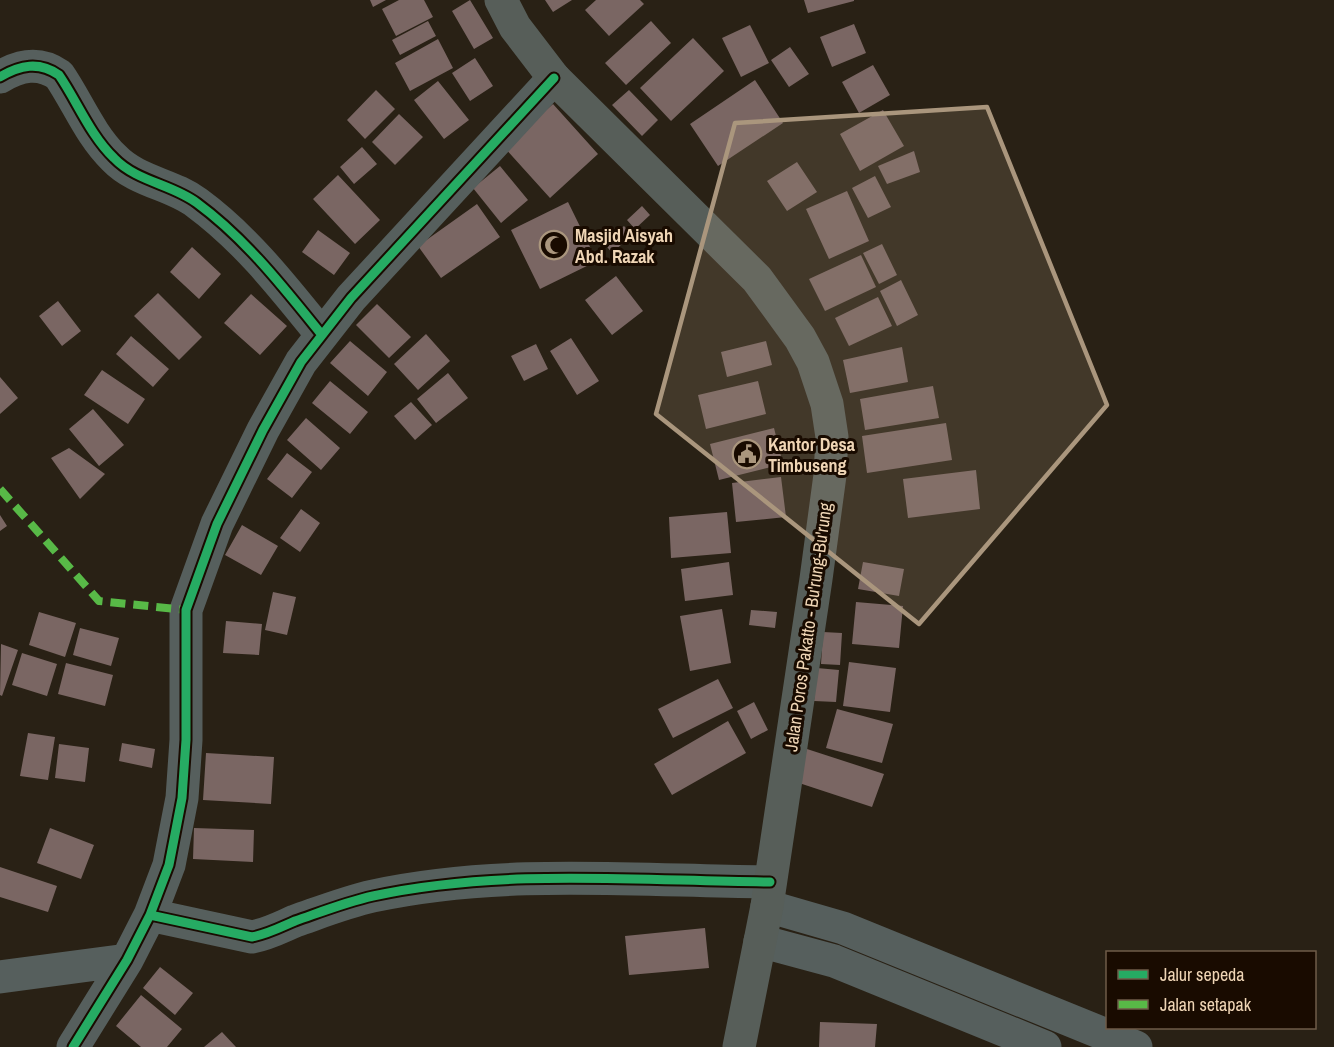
<svg xmlns="http://www.w3.org/2000/svg" width="1334" height="1047" viewBox="0 0 1334 1047" font-family="'Archivo Narrow',sans-serif">
<rect width="100%" height="100%" fill="#292115"/>
<path fill="#7a6663" d="M370 0H386L373 7Z
M399 0H424L433 17 396 36 382 9Z
M470 0 493 38 474 49 452 11Z
M545 0H572L553 12Z
M596 0H640L644 4 609 36 585 10Z
M804 0H854V1L808 13Z
M428 21 436 36 400 55 392 40Z
M651 21 671 43 626 85 605 63Z
M854 24 866 53 832 67 820 37Z
M750 25 769 63 741 77 722 38Z
M693 38 724 71 671 121 640 88Z
M438 39 453 68 410 91 395 63Z
M790 47 809 74 789 87 771 60Z
M475 58 493 86 470 101 452 73Z
M873 65 890 95 859 113 842 82Z
M755 80 783 123 718 166 690 124Z
M438 81 469 120 444 139 414 100Z
M376 90 395 109 365 139 347 120Z
M629 90 658 120 642 136 612 105Z
M553 104 598 154 550 198 504 147Z
M883 110 904 146 860 171 840 134Z
M399 114 423 137 395 165 372 142Z
M362 147 377 164 354 184 340 167Z
M914 151 920 172 887 184 878 166Z
M797 162 817 192 787 211 767 181Z
M500 166 528 200 501 223 473 188Z
M338 175 380 220 355 244 313 199Z
M875 176 891 207 868 218 852 188Z
M847 191 869 241 829 259 806 209Z
M568 202 597 261 540 289 511 230Z
M477 204 500 237 441 278 418 246Z
M642 206 650 215 635 229 627 220Z
M624 226 632 235 612 253 604 243Z
M318 230 350 253 334 275 302 252Z
M882 244 897 275 879 284 863 253Z
M192 247 221 274 199 299 170 272Z
M861 255 876 287 825 311 809 279Z
M616 276 643 311 612 335 585 300Z
M901 280 918 315 897 326 880 291Z
M158 293 202 337 179 360 134 316Z
M251 294 287 326 260 355 224 323Z
M878 297 892 326 849 346 835 318Z
M58 301 81 331 62 346 39 316Z
M377 304 411 337 389 358 356 325Z
M426 334 450 361 418 390 394 364Z
M131 336 169 369 153 387 116 354Z
M571 338 599 381 577 395 550 351Z
M350 341 387 372 368 396 330 363Z
M766 341 772 365 727 377 721 352Z
M536 344 548 369 524 381 511 356Z
M902 347 908 382 850 393 843 360Z
M102 370 145 399 128 424 84 395Z
M448 373 468 398 436 423 417 399Z
M0 377 18 398 0 414Z
M330 381 368 412 350 434 312 403Z
M758 381 766 414 706 429 698 395Z
M933 386 939 418 865 430 860 399Z
M411 402 432 425 415 440 394 416Z
M93 409 124 445 99 466 69 429Z
M306 418 340 448 321 470 287 440Z
M946 423 952 460 867 473 862 436Z
M774 428 783 464 719 480 710 444Z
M69 448 105 474 80 499 51 458Z
M287 453 312 472 292 498 267 479Z
M976 470 980 509 908 518 903 479Z
M781 477 786 517 736 522 732 483Z
M301 509 320 523 300 552 280 538Z
M727 512 731 553 671 558 669 517Z
M0 515 7 526 0 531Z
M242 525 278 546 261 575 225 555Z
M729 562 733 595 685 601 681 569Z
M863 562 904 569 899 596 858 589Z
M273 592 296 597 287 635 265 630Z
M856 602 903 606 899 648 852 644Z
M722 609 731 663 690 671 680 616Z
M751 610 777 612 775 628 749 625Z
M39 612 76 623 65 657 29 645Z
M226 621 262 624 259 655 223 653Z
M80 628 119 638 111 666 73 655Z
M823 632 842 633 840 665 821 664Z
M1 644 18 650 2 696 0 695Z
M22 653 57 664 47 696 12 685Z
M849 662 896 668 890 712 843 706Z
M66 663 113 675 105 706 58 694Z
M817 668 839 670 836 702 814 701Z
M718 679 733 708 673 738 658 709Z
M754 702 768 730 751 739 737 711Z
M837 709 893 724 882 763 826 748Z
M728 721 746 753 672 795 654 764Z
M28 733 55 737 48 780 20 776Z
M122 743 155 749 152 768 119 761Z
M59 744 89 748 85 782 55 778Z
M807 749 884 774 872 807 796 782Z
M206 753 274 757 271 804 203 800Z
M50 828 94 845 81 879 37 863Z
M194 828 254 830 253 862 193 859Z
M0 867 57 886 48 912 0 897Z
M705 928 709 968 629 975 625 936Z
M160 967 193 993 175 1015 143 988Z
M141 995 182 1029 167 1047H141L116 1026Z
M820 1022 877 1024 875 1047H819Z
M222 1032 236 1047H204Z"/>
<g fill="none" stroke-linecap="round" stroke-linejoin="round">
<path stroke="#565f5d" stroke-width="33" d="M0 77C20 65 39 61 59 75 77 101 90 135 114 158 137 182 172 184 197 203 246 239 284 288 322 335
M767 906 843 928 1136 1047
M150 915 252 937C268 934 281 927 295 921 321 912 346 902 373 896 503 868 639 881 770 882
M760 941 834 961 1045 1047
M0 977 127 960
M73 1047 127 960 150 915 169 865 182 798 186 740V610L217 524 263 430 301 362 351 298 554 78"/>
<path stroke="#575e59" stroke-width="33" d="M501 0 515 27 554 78 757 279 800 338 813 362 827 404 832 437 830 475 816 579 767 906 739 1047"/>
<path stroke="#58b947" stroke-width="8" stroke-dasharray="15 8" stroke-linecap="butt" d="M0 489 99 601 186 610"/>
<g stroke="#190b00" stroke-width="13">
<path id="cycleway" d="M0 77C20 65 39 61 59 75 77 101 90 135 114 158 137 182 172 184 197 203 246 239 284 288 322 335
M150 915 252 937C268 934 281 927 295 921 321 912 346 902 373 896 503 868 639 881 770 882
M73 1047 127 960 150 915 169 865 182 798 186 740V610L217 524 263 430 301 362 351 298 554 78"/>
</g>
<use href="#cycleway" stroke="#26ab63" stroke-width="9"/>
</g>
<path fill="#aa967d" fill-opacity="0.2" stroke="#aa967d" stroke-width="4.5" stroke-linejoin="round" d="M987 107 1107 405 919 624 656 414 735 123Z"/>
<defs>
<g id="mosque-ring" transform="scale(1.5)"><circle r="9.5" fill="#190b00" stroke="#aa967d" stroke-width="1.5"/><path d="M3.5-4.9A6 6 0 1 0 3.5 4.9A5 5 0 1 1 3.5-4.9Z" fill="#aa967d"/></g>
<g id="civic-ring" transform="scale(1.5)"><circle r="9.5" fill="#190b00" stroke="#aa967d" stroke-width="1.5"/><path d="M-.6-6.5H3V-4.5H.6V-3L4-1V1h2V6H-6V1h2V-1L-.6-3ZM-1.2 2.5V6h2.4V2.5Z" fill="#aa967d"/></g>
</defs>
<g fill-rule="evenodd">
<use href="#mosque-ring" x="554" y="245"/>
<use href="#civic-ring" x="747" y="454"/>
</g>
<g text-anchor="middle" dominant-baseline="central" stroke-width="6" stroke-linejoin="round" paint-order="stroke">
<g font-size="18" font-weight="bold" fill="#efd5b5" stroke="#190b00" text-anchor="start">
<text x="575" y="235">Masjid Aisyah<tspan x="575" dy="21">Abd. Razak</tspan></text>
<text x="768" y="444">Kantor Desa<tspan x="768" dy="21">Timbuseng</tspan></text>
</g>
<g font-size="18" fill="#efd5b5" stroke="#190b00">
<text transform="translate(808 627) rotate(-82)">Jalan Poros Pakatto - Bu'rung-Bu'rung</text>
</g>
</g>
<rect x="1106" y="951" width="210" height="78" fill="#190b00" stroke="#6f5c48" stroke-width="1.5"/>
<rect x="1118" y="970" width="30" height="9" fill="#26ab63" stroke="#6f5c48" stroke-width="1.5"/>
<text x="1160" y="981" font-size="18" fill="#efd5b5">Jalur sepeda</text>
<rect x="1118" y="1000" width="30" height="9" fill="#58b947" stroke="#6f5c48" stroke-width="1.5"/>
<text x="1160" y="1011" font-size="18" fill="#efd5b5">Jalan setapak</text>
</svg>
